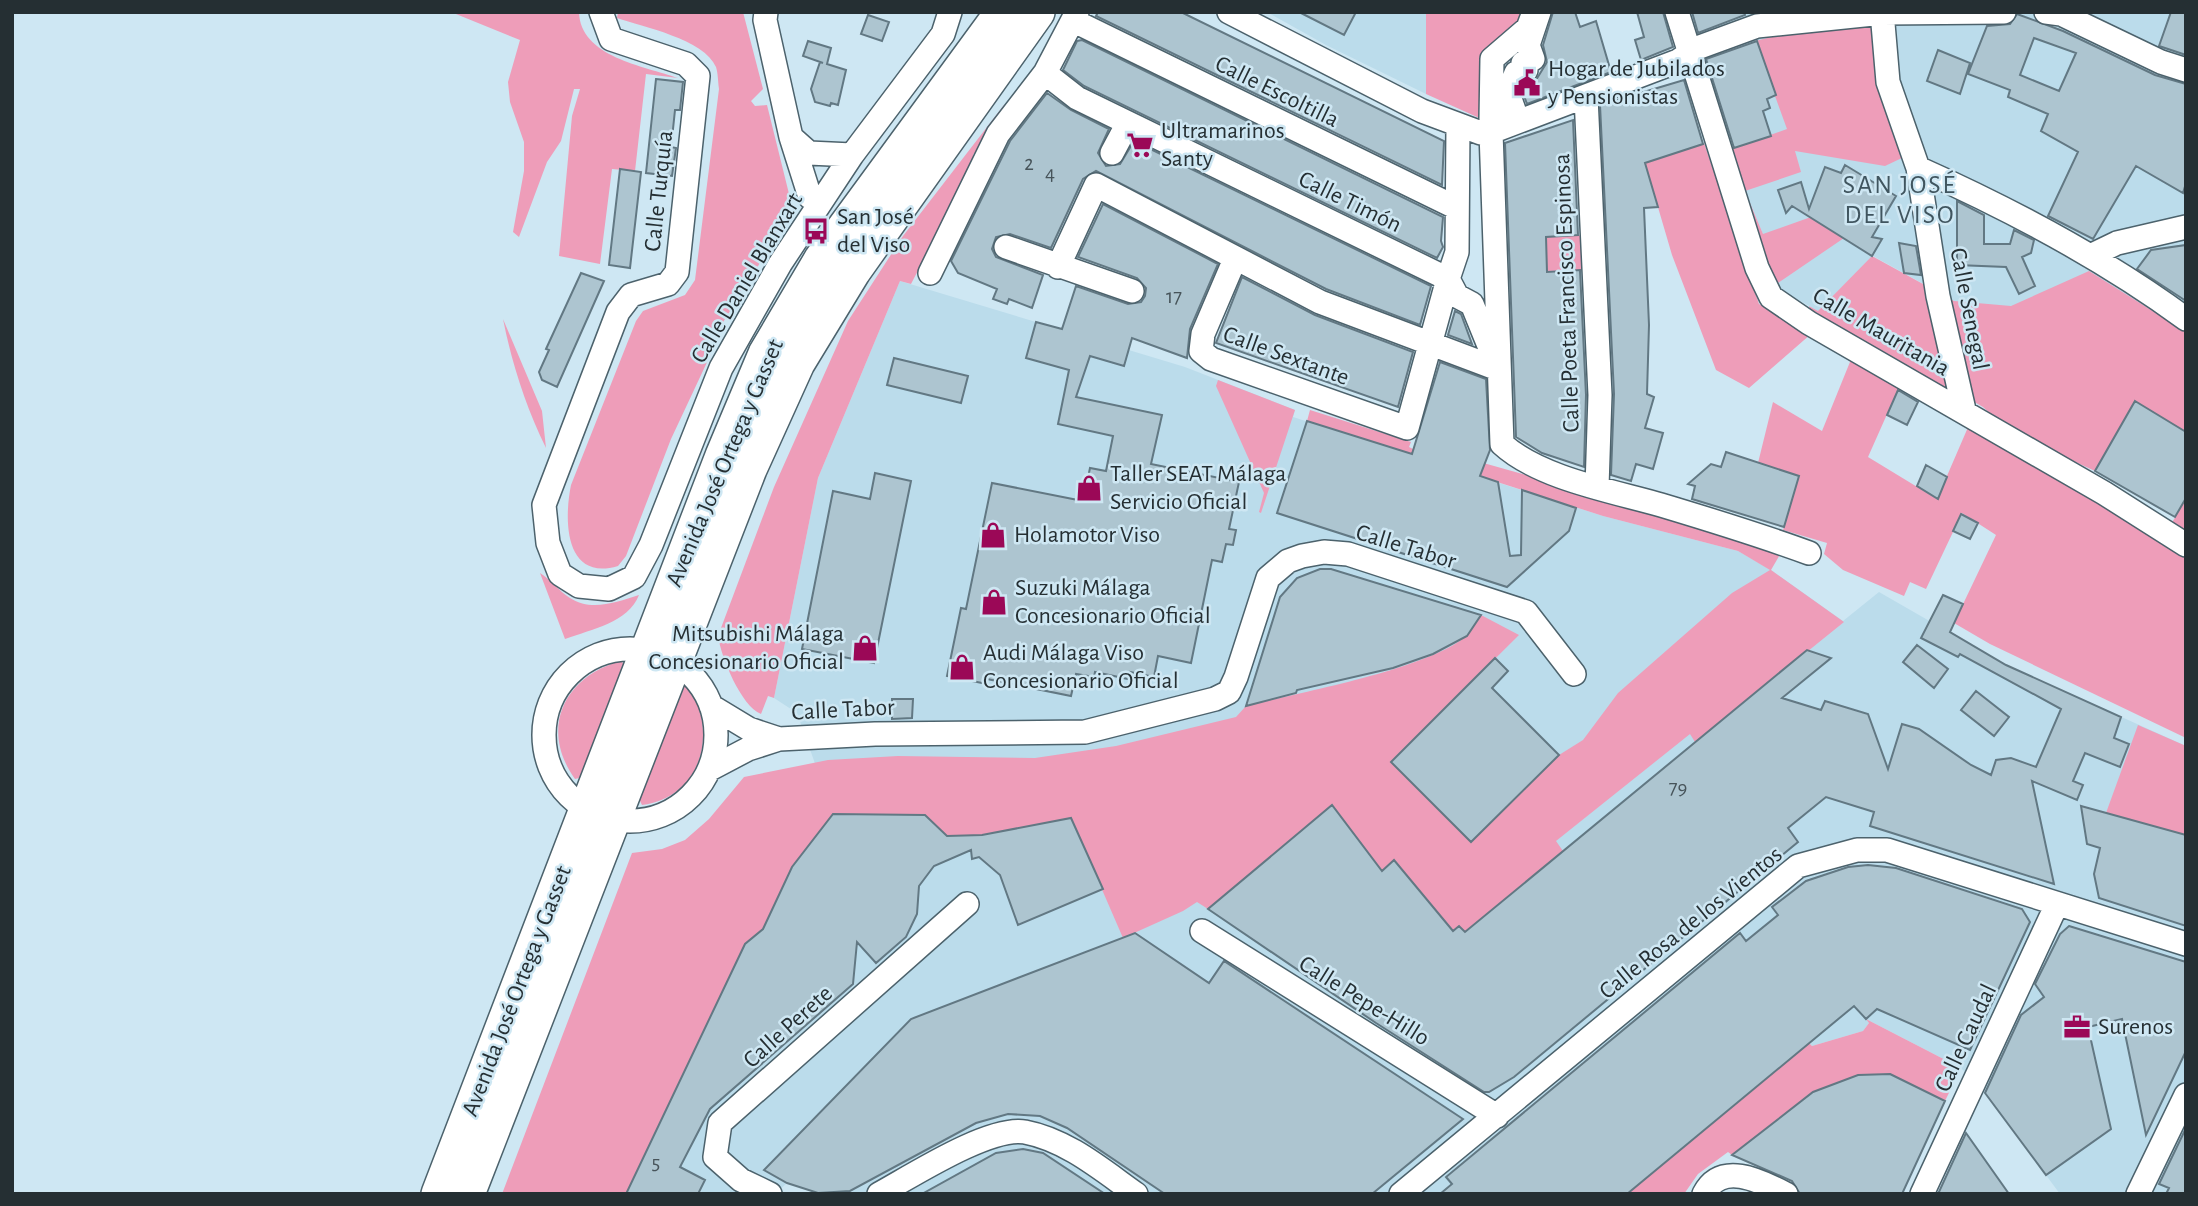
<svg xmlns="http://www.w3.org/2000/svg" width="2198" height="1206" viewBox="0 0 2198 1206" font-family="'Alegreya Sans',sans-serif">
<rect width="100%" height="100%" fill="#cee7f3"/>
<path fill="#bbdceb" d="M1267 12H1426V94L1326 45Z
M1686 12H2186V523L2095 471 2135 401 1873 256 1818 311 1781 290 1775 280 1763 234 1745 191Z
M900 281 1185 367 1295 410 1293 417 1603 516 1738 551 1771 570 1843 621 1879 592 2006 665 2186 746V1194H2060L1985 1093 1961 1068 1868 1020 1869 1023 1863 1031 1812 1046 1809 1043 1627 1194H859L850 1191 818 1193 787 1183 775 1194H706L700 1191 698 1194H626L700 1039 833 814 797 713 774 698 818 478Z"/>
<path fill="#ee9db9" d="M451 12H579C580 57 644 66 678 78L646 74 635 171 612 169 600 264 559 256 572 116 580 89H574L561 141 547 162 519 237 513 232 524 171V142L510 102 508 82 520 40Z
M618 12H743L763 89 751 101 755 106 767 105 793 210 722 324 724 326 671 439 626 556 618 566C564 582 564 519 571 485L636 321 643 311 685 295 695 280 719 89C718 82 718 73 716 67 704 39 643 27 617 18Z
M1426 12H1534L1492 59 1486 121 1426 94Z
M1871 23 1904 157 1885 166 1795 151 1801 172 1745 191 1763 234 1811 217 1844 238 1778 283 1768 280 1731 149 1787 129 1755 41 1805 29Z
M1004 105 1007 107 973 155 977 157 911 284 900 281 818 478 774 698 768 696 761 714C741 706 721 657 718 636L774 487 848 321 903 236Z
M1704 143 1759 304 1811 334 1749 388 1716 370 1672 255 1645 163Z
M1585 235 1587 270 1547 271 1546 237Z
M1872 256 1954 301 2011 306 2089 271 2186 332V432L2135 402 2095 471 2010 432 1983 407 1950 388 1946 390 1812 317 1809 306 1818 311Z
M503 319 542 411 546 448C526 407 512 364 503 319Z
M1852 357 1900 385 1868 457 1937 499 1969 425 2186 550V738L1990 644 1954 623 1996 535 1962 513 1926 589 1910 582 1904 596 1843 570 1824 554 1827 543 1783 530 1799 476 1758 463 1773 402 1822 431Z
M1218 380 1295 410 1261 513 1259 512 1264 493 1216 386Z
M1310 410 1411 442 1409 447 1413 449 1416 444 1743 536 1782 551 1771 570 1844 622 1695 742 1690 734 1556 841 1563 851 1465 932 1453 931 1394 860 1382 871 1332 805 1208 909 1197 902 1183 911 1123 938 1071 818 982 835 947 836 925 815 834 814 700 1039 626 1194H502L632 853 662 849 685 840 709 819 744 777 828 760 898 756 1035 758 1116 746 1236 717 1246 706C1301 692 1424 670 1465 637 1472 631 1476 622 1481 615L1519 635 1391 762 1471 842 1559 755 1583 740 1618 693 1732 593 1770 570 1738 551 1603 516 1307 421Z
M2186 498V541L2169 528Z
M540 573C551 580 559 591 570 598 592 612 616 602 639 595 628 623 592 629 565 639Z
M621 661 627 667 583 777 575 779C539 729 564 676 621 661Z
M681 684 687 685C719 730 703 797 642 805L638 797Z
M2138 725 2186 746V835L2106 813Z
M1866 1019 1961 1068 1945 1101 1890 1074 1809 1095 1732 1155 1728 1152 1698 1174 1684 1194H1627L1809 1043 1812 1046 1863 1031 1869 1023Z"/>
<path fill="#adc5d0" stroke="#627883" stroke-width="2" fill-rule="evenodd" d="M1098 12H1181L1444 141 1442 185 1096 16Z
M1299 12H1356L1344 35Z
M1553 12H1575L1580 27 1596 21 1611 72 1527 104 1523 93 1526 84 1536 80 1547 62 1543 45Z
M1637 12H1663L1673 47 1641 60 1635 40 1644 37Z
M1692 12H1744L1745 15 1698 33Z
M2171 12H2186V55L2159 46Z
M2017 14 2063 31 2155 75 2186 84V183L2183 193 2136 166 2093 239 2048 216 2078 152 2041 131 2048 114 2008 97 2010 90 1968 74 1987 26 2010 24ZM2034 38 2076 53 2059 91 2020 75Z
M868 15 889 22 882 41 861 34Z
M1082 40 1443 217 1441 241 1443 247 1437 258 1084 86 1063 70 1077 41Z
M808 41 831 48 827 64 846 70 838 105 831 103 830 106 815 102 811 89 820 62 823 63 803 56Z
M1757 41 1776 95 1767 99 1770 108 1763 111 1771 136 1734 148 1706 59Z
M1938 50 1970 63 1960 94 1927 81Z
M656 79 683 82 680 110H675L673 129 671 147 676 148 672 176 646 173Z
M1684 80 1703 144 1645 163 1658 207 1644 208 1649 325 1647 394 1654 397 1645 428 1663 433 1653 469 1636 464 1631 481 1611 475 1614 394 1600 105Z
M1047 93 1071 110 1109 129 1098 153 1106 166 1120 164 1134 141 1431 286 1420 325 1326 289 1096 171 1083 179 1051 248 1010 234 996 237 992 249 996 257 1043 275 1032 308 1009 299 1007 304 993 299 997 289 958 273 951 261 1010 141Z
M1573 120 1578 235 1546 237 1547 272 1580 270 1586 395 1584 467 1542 453 1516 437 1505 143Z
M1845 165 1896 196 1872 237 1882 239 1872 256 1792 206 1786 213 1778 190 1801 182 1809 209 1825 167 1841 173Z
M620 169 641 172 630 268 609 265Z
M1957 201 1984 215V244H2010L2014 230 2034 240 2031 253 2022 257 2035 286 2019 294 2006 267 1957 265Z
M1103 204 1218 264 1190 329 1187 358 1132 338 1124 366 1090 356 1076 397 1162 415 1151 464 1239 482 1229 529 1236 530 1233 545 1226 544 1222 562 1212 560 1191 663 1158 656 1154 677 1130 672 1128 679 1095 672 1094 677 1076 674 1071 696 987 679V684L947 676 961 608 966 609 992 483 1083 501 1090 468 1106 471 1113 436 1058 424 1069 370 1026 358 1036 322 1062 329 1076 286 1128 304 1141 302 1145 296 1146 288 1137 278 1078 257Z
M1899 243 1916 246 1921 275 1904 273Z
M2186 245V301L2137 269 2151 250Z
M581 273 604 281 557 387 542 380 539 372 549 350 546 349Z
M1242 277 1315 315 1413 352 1398 407 1216 343Z
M1455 311 1461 314 1472 344 1448 335Z
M894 358 968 376 961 403 887 385Z
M1440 362 1486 379 1490 450 1480 476 1498 482 1510 556 1521 555 1522 490 1576 508 1569 531 1507 587 1277 513 1307 421 1412 454Z
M1898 390 1918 402 1907 425 1887 415Z
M2135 401 2186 432V498L2175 517 2095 471Z
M1726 452 1799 476 1784 527 1692 499 1695 486 1688 484 1711 464 1721 467Z
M1926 465 1947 477 1938 499 1917 486Z
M875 473 911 481 874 663 802 649 833 491 870 499Z
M1961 514 1978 523 1970 539 1953 531Z
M1320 569H1331L1481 615 1467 636 1433 654 1393 668 1297 690 1296 693 1246 706 1280 597 1297 578Z
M1943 595 1963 604 1950 632 2006 665 2121 717 2114 738 2129 744 2120 767 2085 753 2073 781 2083 785 2077 800 2032 781 2054 884 1870 826 1874 812 1826 797 1788 828 1798 842 1514 1077 1489 1092H1484L1376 1023 1208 909 1332 805 1382 871 1394 860 1453 931 1459 926 1465 932 1807 650 1831 658 1782 698 1821 710 1825 701 1868 714 1888 769 1902 724 1919 729 1971 765 1991 775 1996 760 2011 758 2036 767 2061 709 1960 654 1958 657 1921 638Z
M1917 645 1948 669 1934 688 1903 662Z
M1495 658 1508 671 1492 688 1559 755 1471 842 1391 762Z
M1976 691 2009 717 1994 736 1961 710Z
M892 699H913L912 718 892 719Z
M2081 806 2186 835V926L2099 898 2094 874 2100 848 2087 844Z
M833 814 925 815 947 836 982 835 1071 818 1103 889 1018 925 1000 875 979 857 972 859 971 850 934 866 919 886 917 914 906 937 876 963 857 942 853 984 710 1109 680 1167 705 1180 698 1194H626L745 944 763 929 792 867Z
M1868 865 1896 868 2022 909 2030 922 1970 1050 1877 1009 1866 1019 1854 1006 1627 1194H1440L1452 1184 1446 1177 1740 933 1746 941 1778 915 1772 907 1806 881 1848 867Z
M2069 926 2186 962V1051L2146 1135 2122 1019 2088 1027 2111 1129 2046 1175 1985 1093 2021 1015 2044 997 2035 984 2060 934Z
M1135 933 1209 983 1224 961 1463 1119 1372 1194H1165L1067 1128 1040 1116 1008 1114 976 1123 850 1191 818 1193 787 1183 764 1170 911 1019Z
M1890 1074 1945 1101 1902 1194H1800L1792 1181 1732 1155 1813 1092 1858 1075Z
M2186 1128V1194H2166L2169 1188 2159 1184Z
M1966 1133 2009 1194H1938Z
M1023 1149 1043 1153 1105 1194H922L996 1153Z"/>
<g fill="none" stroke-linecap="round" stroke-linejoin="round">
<g stroke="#4c626c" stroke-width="26">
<path id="street" d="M601 12 611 39 686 64 698 76 677 272 668 284 631 295 618 312 544 505 548 543 560 574 579 586 609 589 634 577 651 545 721 368 780 264 852 155 943 34 950 12
M766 12 765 20 791 137 810 197
M1229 12 1422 111 1481 133 1491 132 1678 61 1697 48 1757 26 1883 13 2004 12
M1534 12 1528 28 1492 59 1491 119 1514 110 1508 93 1516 73 1526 70 1523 63 1533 59 1528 45 1539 12
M1677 12 1757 268 1771 297 1809 323 2104 493 2186 545
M1882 12 1888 82 1918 168 1938 296 1964 410
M2046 12 2061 14 2161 62 2186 70
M1074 21 1457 208
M1045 73 1077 98 1448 279 1407 428 1211 359 1201 351 1203 334 1235 259
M1586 97 1600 395 1597 487
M1458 126 1457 252 1448 279 1457 296 1472 304 1492 353
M1491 132 1502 444C1539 478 1612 491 1661 505 1711 520 1760 535 1809 553
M791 137 809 153 852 155
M1112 153 1128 123
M1918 168C2012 210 2103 258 2186 319
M1006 247 1132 291
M2090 256 2117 243 2186 227
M1058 267 1096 185 1320 302 1498 369
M930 273 998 134 1045 73 1077 12
M544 735a86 86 0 1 1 172 0a86 86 0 1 1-172 0Z
M711 706 749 729 779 739
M710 769 748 749 779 739 875 734 1085 732 1215 699 1229 692 1236 677 1268 578 1288 561 1302 556 1324 552 1348 554 1526 612 1574 674
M1202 931 1497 1116
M770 1194 741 1180 715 1157 720 1123 967 904
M879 1194C912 1176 989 1126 1025 1132 1067 1140 1102 1170 1136 1194
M1401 1194 1798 866 1857 850H1887L2186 944
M1704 1194C1722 1160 1762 1182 1786 1194
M1922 1194 2057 904
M2138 1194 2186 1095"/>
</g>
<g stroke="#4c626c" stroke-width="38">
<path id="primary" d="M439 1194 723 456 766 354 822 259 1003 12
M467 1194 749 469 797 363 853 271 1037 12"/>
</g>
<use href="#street" stroke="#fff" stroke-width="23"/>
<use href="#primary" stroke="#fff" stroke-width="35"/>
</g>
<defs>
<g id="civic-bare" transform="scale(2.1)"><path d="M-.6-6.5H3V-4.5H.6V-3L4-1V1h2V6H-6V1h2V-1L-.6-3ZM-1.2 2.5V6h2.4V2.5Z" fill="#9b0857" stroke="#cee7f3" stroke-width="2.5" paint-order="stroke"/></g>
<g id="supermarket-bare" transform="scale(2.1)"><path d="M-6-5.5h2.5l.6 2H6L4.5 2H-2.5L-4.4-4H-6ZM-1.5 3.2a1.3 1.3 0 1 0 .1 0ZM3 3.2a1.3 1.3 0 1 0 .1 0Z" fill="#9b0857" stroke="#cee7f3" stroke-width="2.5" paint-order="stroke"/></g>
<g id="bus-bare" transform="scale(2.1)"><path d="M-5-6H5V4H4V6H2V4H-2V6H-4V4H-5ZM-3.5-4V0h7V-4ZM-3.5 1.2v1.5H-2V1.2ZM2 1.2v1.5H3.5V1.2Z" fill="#9b0857" stroke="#cee7f3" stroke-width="2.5" paint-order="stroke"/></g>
<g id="shop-bare" transform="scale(2.1)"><path d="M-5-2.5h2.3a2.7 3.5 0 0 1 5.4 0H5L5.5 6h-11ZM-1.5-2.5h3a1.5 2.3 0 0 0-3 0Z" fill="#9b0857" stroke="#cee7f3" stroke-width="2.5" paint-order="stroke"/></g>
<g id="office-bare" transform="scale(2.1)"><path d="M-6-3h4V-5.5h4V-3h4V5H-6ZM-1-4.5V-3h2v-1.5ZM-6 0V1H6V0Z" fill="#9b0857" stroke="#cee7f3" stroke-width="2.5" paint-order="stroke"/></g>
</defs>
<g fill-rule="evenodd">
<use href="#civic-bare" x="1527" y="83"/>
<use href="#supermarket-bare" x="1140" y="145"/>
<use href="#bus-bare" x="816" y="231"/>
<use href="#shop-bare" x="1089" y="488"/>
<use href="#shop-bare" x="993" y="535"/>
<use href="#shop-bare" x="994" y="602"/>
<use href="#shop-bare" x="865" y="648"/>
<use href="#shop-bare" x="962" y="667"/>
<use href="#office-bare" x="2077" y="1027"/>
</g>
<g text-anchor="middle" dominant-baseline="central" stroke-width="5" stroke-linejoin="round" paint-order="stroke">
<g font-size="21" fill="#47545a">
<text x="1029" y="163">2</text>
<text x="1050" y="173">4</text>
<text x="1174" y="296">17</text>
<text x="1678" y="787">79</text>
<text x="656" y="1162">5</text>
</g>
<g font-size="24" fill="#252f33" stroke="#cee7f3" text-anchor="start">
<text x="1548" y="69">Hogar de Jubilados<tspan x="1548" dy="28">y Pensionistas</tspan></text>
<text x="1161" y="131">Ultramarinos<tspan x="1161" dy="28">Santy</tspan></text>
<text x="837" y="217">San José<tspan x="837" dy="28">del Viso</tspan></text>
<text x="1110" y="474">Taller SEAT Málaga<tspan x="1110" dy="28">Servicio Oficial</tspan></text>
<text x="1014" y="535">Holamotor Viso</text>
<text x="1015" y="588">Suzuki Málaga<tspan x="1015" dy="28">Concesionario Oficial</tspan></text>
<text x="844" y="634" text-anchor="end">Mitsubishi Málaga<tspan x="844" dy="28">Concesionario Oficial</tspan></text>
<text x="983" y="653">Audi Málaga Viso<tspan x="983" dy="28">Concesionario Oficial</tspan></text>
<text x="2098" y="1027">Surenos</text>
</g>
<g font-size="24" fill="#252f33" stroke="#cee7f3">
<text transform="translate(1277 92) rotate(26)">Calle Escoltilla</text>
<text transform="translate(659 191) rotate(-84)">Calle Turquía</text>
<text transform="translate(1350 202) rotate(26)">Calle Timón</text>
<text transform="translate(747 278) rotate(-59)">Calle Daniel Blanxart</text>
<text transform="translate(1567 293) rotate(-92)">Calle Poeta Francisco Espinosa</text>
<text transform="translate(1969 309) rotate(79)">Calle Senegal</text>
<text transform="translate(1881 332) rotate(30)">Calle Mauritania</text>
<text transform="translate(1286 356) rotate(20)">Calle Sextante</text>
<text transform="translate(725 463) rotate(-67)">Avenida José Ortega y Gasset</text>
<text transform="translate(1406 547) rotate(17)">Calle Tabor</text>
<text transform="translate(843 710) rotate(-3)">Calle Tabor</text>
<text transform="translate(1691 923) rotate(-39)">Calle Rosa de los Vientos</text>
<text transform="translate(517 991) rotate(-69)">Avenida José Ortega y Gasset</text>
<text transform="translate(1364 1001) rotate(32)">Calle Pepe-Hillo</text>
<text transform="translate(788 1027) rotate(-42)">Calle Perete</text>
<text transform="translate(1966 1038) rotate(-65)">Calle Caudal</text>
</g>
<g font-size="26" letter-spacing="2" fill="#40555f" stroke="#cee7f3">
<text x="1900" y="185">SAN JOSÉ<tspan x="1900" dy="30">DEL VISO</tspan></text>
</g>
</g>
<rect width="2198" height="1206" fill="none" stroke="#252f33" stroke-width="28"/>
</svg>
